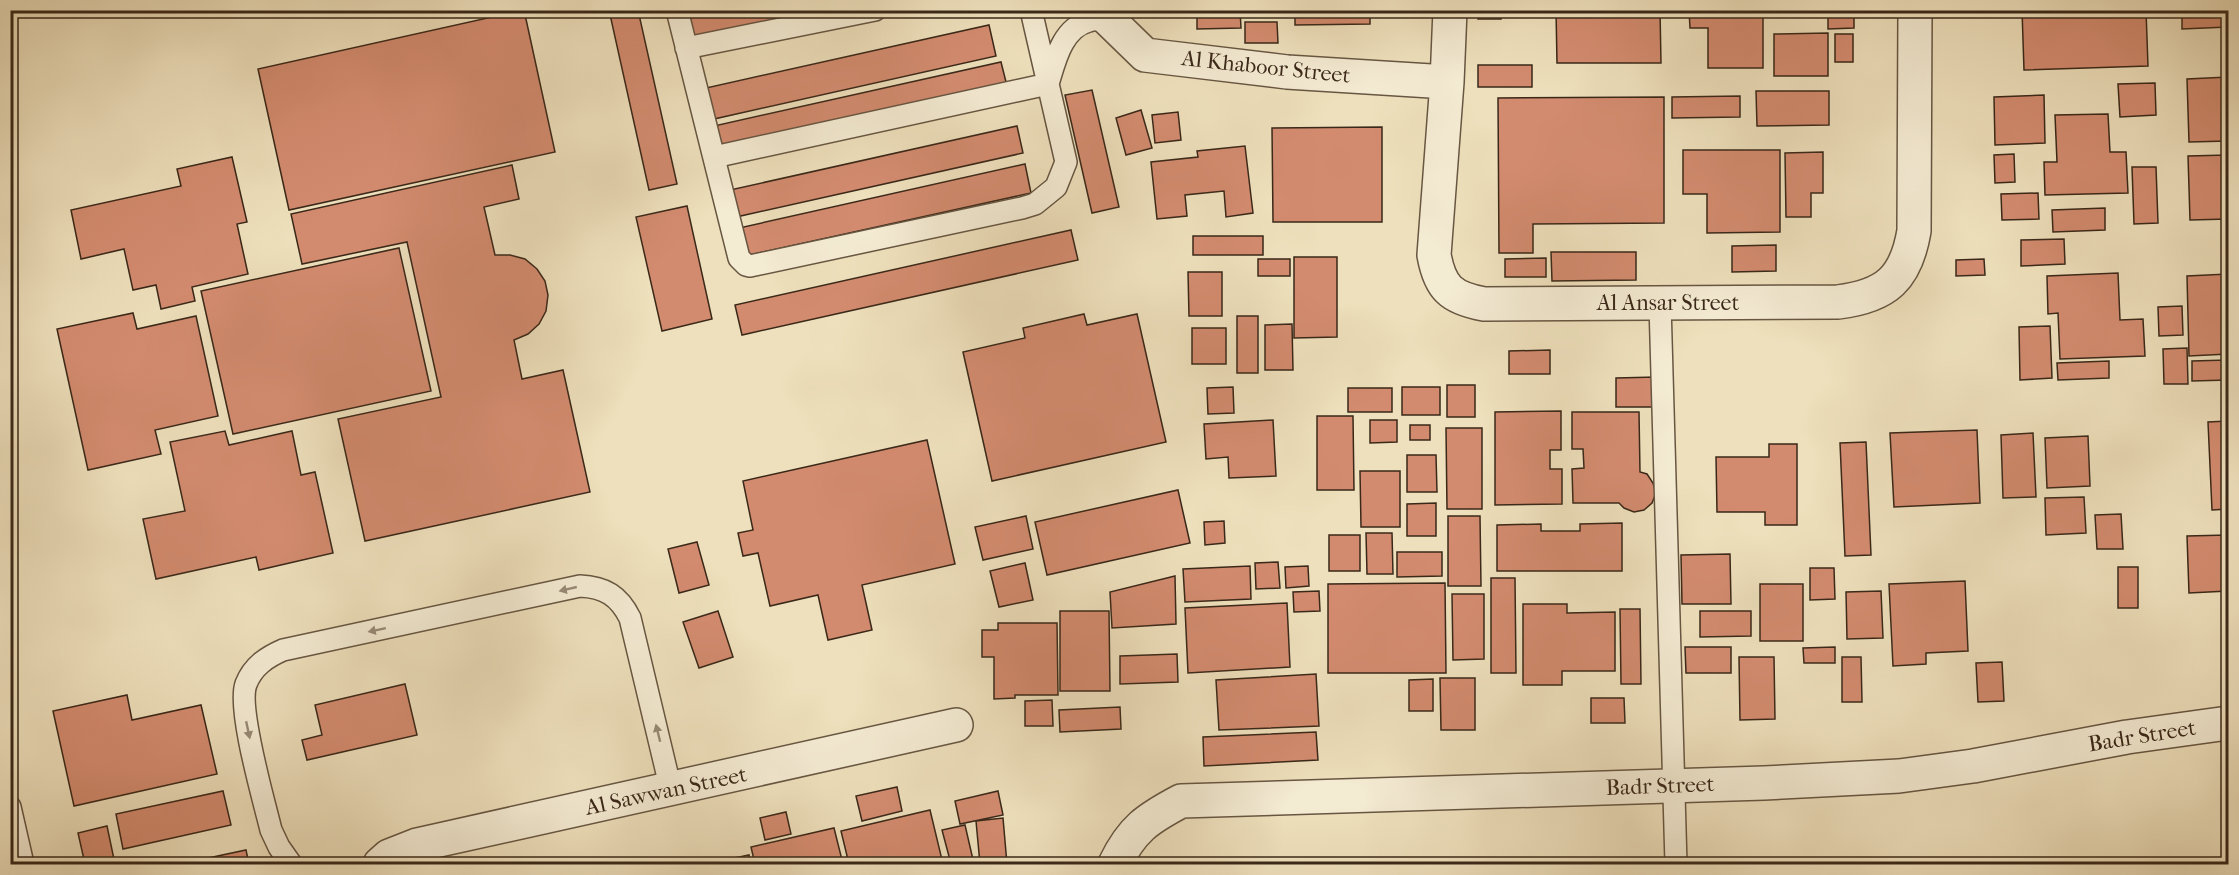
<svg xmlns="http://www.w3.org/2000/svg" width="2239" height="875" viewBox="0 0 2239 875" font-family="'IM FELL French Canon',serif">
<rect width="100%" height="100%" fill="#eee0bc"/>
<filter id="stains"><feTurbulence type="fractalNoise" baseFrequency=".00333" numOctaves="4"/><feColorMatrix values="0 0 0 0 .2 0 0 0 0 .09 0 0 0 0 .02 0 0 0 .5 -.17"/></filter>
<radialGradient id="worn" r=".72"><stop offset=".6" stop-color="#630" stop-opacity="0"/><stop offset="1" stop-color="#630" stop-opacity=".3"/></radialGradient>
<path fill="#d38b6f" stroke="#3a2819" stroke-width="1.5" d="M524 10 555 152 289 210 258 69Z
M609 10H638L677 184 649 190Z
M715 10H854L694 46 687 17Z
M1197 10H1240L1241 28 1197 29Z
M1295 10H1370V24L1295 25Z
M1478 10H1501V19H1478Z
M1521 10H1551V13L1521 14Z
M1556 10H1660L1661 63H1557Z
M1689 10H1763V68H1708V28H1690Z
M1769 10H1799V15H1769Z
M1828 10H1854V28L1828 29Z
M2022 10H2146L2148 66 2024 70Z
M2182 10H2228V27L2182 29Z
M1245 22H1277L1278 43H1245Z
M989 25 996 56 714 119 706 88Z
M1828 33V76H1774V34Z
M1835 34H1853V62H1835Z
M1001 62 1007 86 719 150 714 126Z
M1478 65H1532V87H1478Z
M2228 77V141L2189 142 2187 79Z
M2155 83 2156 115 2120 117 2118 84Z
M1092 90 1119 207 1092 213 1065 95Z
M1756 91H1829V125L1757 126Z
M2044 95 2045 143 1995 145 1994 97Z
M1740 96V117L1672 118V97Z
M1664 97V223L1533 224V253H1499L1498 98Z
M1141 110 1152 148 1126 155 1116 118Z
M1178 112 1181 140 1155 143 1152 115Z
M2108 114 2110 152H2126L2128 193 2045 195 2044 162H2057L2055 115Z
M1017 126 1023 153 736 217 730 190Z
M1382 127V222H1273L1272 128Z
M1245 146 1253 213 1226 217 1224 191 1185 195 1187 216 1157 219 1151 162 1198 157 1197 151Z
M1683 150H1780V232L1707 233V194H1683Z
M1823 152V193H1811V217H1786L1785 153Z
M2014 154 2015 182 1995 183 1994 155Z
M2228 155V219L2190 220 2188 156Z
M232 157 247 222 237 224 248 274 192 287 195 301 161 309 156 285 133 290 124 249 81 259 71 210 181 186 177 169Z
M1025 164 1031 193 745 256 739 228Z
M512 165 519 199 484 207 495 255H510L525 259 537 269 545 281 548 295 546 311 539 324 528 334 514 340 522 379 563 370 590 492 365 541 338 419 441 397 407 242 302 264 291 214Z
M2132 167H2156L2158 223 2134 224Z
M2038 193 2039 219 2002 220 2001 194Z
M687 206 712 319 662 331 636 217Z
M2105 208V230L2053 232 2052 210Z
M1071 230 1078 260 742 335 735 305Z
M1193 236H1263V255H1193Z
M2064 239 2065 264 2021 266V240Z
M1776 245V271L1732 272V246Z
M399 248 431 391 233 434 201 291Z
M1551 252H1636V280L1552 281Z
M1294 257H1337V337L1294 338Z
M1546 258V277H1505V259Z
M1258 259H1290V276H1258Z
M1984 259 1985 275 1956 276V260Z
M1188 272H1222V316H1189Z
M2118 273 2120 320 2143 319 2145 356 2060 359 2058 313 2048 314 2047 276Z
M2228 274V354L2189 356 2187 276Z
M2182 306 2183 335 2159 336 2158 307Z
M133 313 137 329 196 316 218 416 155 430 161 454 88 470 57 329Z
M1084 314 1087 325 1137 314 1166 442 992 481 963 352 1025 338 1023 328Z
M1237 316H1258V373H1237Z
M1292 324 1293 370H1265V325Z
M2050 326 2052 378 2020 380 2019 327Z
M1192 328H1226V364H1192Z
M2187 348 2188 384H2164L2163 349Z
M1550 350V374H1509V351Z
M2228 360V380L2192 381V361Z
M2109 361V378L2058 380 2057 363Z
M1656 377V407H1616V378Z
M1447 385H1475V417H1447Z
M1233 387 1234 413 1208 414 1207 388Z
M1402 387H1440V415H1402Z
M1348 388H1392V412H1348Z
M1561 411V450H1550V469H1562V504L1495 505V412Z
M1572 412H1639L1640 472 1647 474 1653 483 1656 493 1652 503 1644 510 1634 512 1624 508 1619 503H1573L1572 469 1584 468 1583 449H1572Z
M1317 416H1353L1354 490H1317Z
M1273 420 1276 476 1229 478 1228 457 1206 459 1204 424Z
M1370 420H1397V442L1370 443Z
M2228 421V509L2212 510 2208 422Z
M1410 425H1430V440H1410Z
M1446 428H1482V509H1447Z
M1977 430 1980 503 1894 507 1890 433Z
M225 431 229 445 292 431 301 475 315 472 333 553 259 570 256 557 156 579 143 519 185 511 170 442Z
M2033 433 2036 497 2003 498 2001 435Z
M2088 436 2090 486 2047 488 2045 438Z
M927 440 955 564 862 585 872 630 828 640 818 595 770 606 758 553 743 556 738 533 753 530 743 481Z
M1866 442 1871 555 1845 556 1840 443Z
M1769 444H1797V525H1765V512H1717L1716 457H1769Z
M1407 455H1436L1437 492H1407Z
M1360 471H1400V527H1361Z
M1178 490 1190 543 1047 575 1035 522Z
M2084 497 2086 533 2046 535 2045 498Z
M1436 503V536H1407V504Z
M2121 514 2123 549H2097L2095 515Z
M1026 516 1033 549 983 560 975 527Z
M1448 516H1480L1481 586H1448Z
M1224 521 1225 543 1205 545 1204 522Z
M1622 523V571H1497V525L1541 524V531H1580V524Z
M1366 533H1392L1393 574H1367Z
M1329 535H1360V571H1329Z
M2228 535V591L2189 593 2187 536Z
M697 542 709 585 679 593 668 549Z
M1397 552H1442V576L1397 577Z
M1730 554 1731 604H1682L1681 555Z
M1278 562 1280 588 1256 589 1255 563Z
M1025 563 1033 600 999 607 990 571Z
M1250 566 1251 599 1185 602 1183 569Z
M1308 566 1309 586 1286 588 1285 567Z
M2118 567H2138V608H2118Z
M1810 568H1834L1835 599 1810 600Z
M1175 576 1176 624 1112 628 1110 592Z
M1491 578H1515L1516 673H1491Z
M1965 581 1968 651 1926 653V664L1893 666 1889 584Z
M1445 583 1446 673H1328V584Z
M1760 584H1803V641H1760Z
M1319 591 1320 611 1294 612 1293 592Z
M1881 591 1883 638 1847 639 1846 592Z
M1452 594H1484V659L1453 660Z
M1287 603 1290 667 1188 673 1185 608Z
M1523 604H1567V613L1615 612V671H1562V685H1523Z
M1620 609H1640L1641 684H1621Z
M718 611 733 657 699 668 683 622Z
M1060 611H1109L1110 691H1060Z
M1700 611H1751V636L1700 637Z
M998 623H1057L1058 695H1015V698L994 699V657H982V630H998Z
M1685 647H1731V673H1686Z
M1835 647V663H1804L1803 648Z
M1177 654 1178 682 1120 684V656Z
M1739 657H1774L1775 719 1740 720Z
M1842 657H1861L1862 702H1842Z
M2002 662 2004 701 1978 702 1976 663Z
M1316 674 1319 726 1219 730 1216 680Z
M1440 678H1475V730H1441Z
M1433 679V711H1409V680Z
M405 684 417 735 307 760 302 740 322 735 315 705Z
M127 695 132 720 201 705 217 774 74 806 53 711Z
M1591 698H1624L1625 723H1591Z
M1052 700 1053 726H1025V701Z
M1120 707 1121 729 1060 732 1059 710Z
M1316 732 1318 760 1204 766 1203 737Z
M897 787 902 811 862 821 856 796Z
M223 791 231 825 123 849 116 814Z
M998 791 1003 815 960 824 955 801Z
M930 810 943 864H849L841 831Z
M786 812 791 834 765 840 760 818Z
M1003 818 1007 864H980L976 821Z
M965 825 974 864H951L942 830Z
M107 826 115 864H85L78 833Z
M834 828 843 864H755L751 847Z
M246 850 249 864H195L194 861Z
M749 855 751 864H707Z
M1041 862V864H1017V863Z"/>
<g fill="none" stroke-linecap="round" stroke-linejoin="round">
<g stroke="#675642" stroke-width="24">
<path id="service" d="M677 10 739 258 746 265 750 266 1022 208 1035 204 1056 187 1066 162 1031 10
M686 48 875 10
M714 157 1048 84C1055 61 1062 28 1089 21 1095 19 1102 20 1108 19
M1660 304 1676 864
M10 807 23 864
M291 864 279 847 271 830C264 801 237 708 246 684 253 666 267 657 283 650L580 586C605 587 619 596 630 618L671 790"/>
</g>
<g stroke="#675642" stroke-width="36">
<path id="minor" d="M1106 10 1108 19 1145 55 1287 72 1447 82
M1450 10 1447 82 1434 255C1440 288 1451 298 1484 304L1838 302C1887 296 1906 278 1914 231L1915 10
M380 864 389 856 417 845 956 725
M1115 864C1132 829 1147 819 1181 801L1764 783 1899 776 1973 766 2127 737 2228 723"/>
</g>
<use href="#service" stroke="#f4ebd3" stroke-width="21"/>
<use href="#minor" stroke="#f4ebd3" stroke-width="33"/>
</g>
<defs><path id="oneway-solid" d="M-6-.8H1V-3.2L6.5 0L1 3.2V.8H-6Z" transform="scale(1.5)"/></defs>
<g fill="#978a76">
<use href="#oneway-solid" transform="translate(568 589) rotate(167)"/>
<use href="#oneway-solid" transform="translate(377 630) rotate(168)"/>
<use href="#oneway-solid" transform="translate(248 730) rotate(78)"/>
<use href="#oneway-solid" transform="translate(658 733) rotate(-104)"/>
</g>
<g text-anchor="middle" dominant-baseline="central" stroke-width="4.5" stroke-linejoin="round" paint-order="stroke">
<g font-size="22" fill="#3a2819" stroke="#f4ebd3">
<text transform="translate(1266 67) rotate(6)">Al Khaboor Street</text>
<text x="1668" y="303">Al Ansar Street</text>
<text transform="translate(2142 736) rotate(-9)">Badr Street</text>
<text transform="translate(1660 786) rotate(-2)">Badr Street</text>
<text transform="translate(666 791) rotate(-12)">Al Sawwan Street</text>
</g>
</g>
<rect width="2239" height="875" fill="none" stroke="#eee0bc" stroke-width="36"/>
<rect x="12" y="12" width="2215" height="851" fill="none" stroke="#3a2819" stroke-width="3"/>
<rect x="18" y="18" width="2203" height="839" fill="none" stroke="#3a2819" stroke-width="1.5"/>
<rect width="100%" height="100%" filter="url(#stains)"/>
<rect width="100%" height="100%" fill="url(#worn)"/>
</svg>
